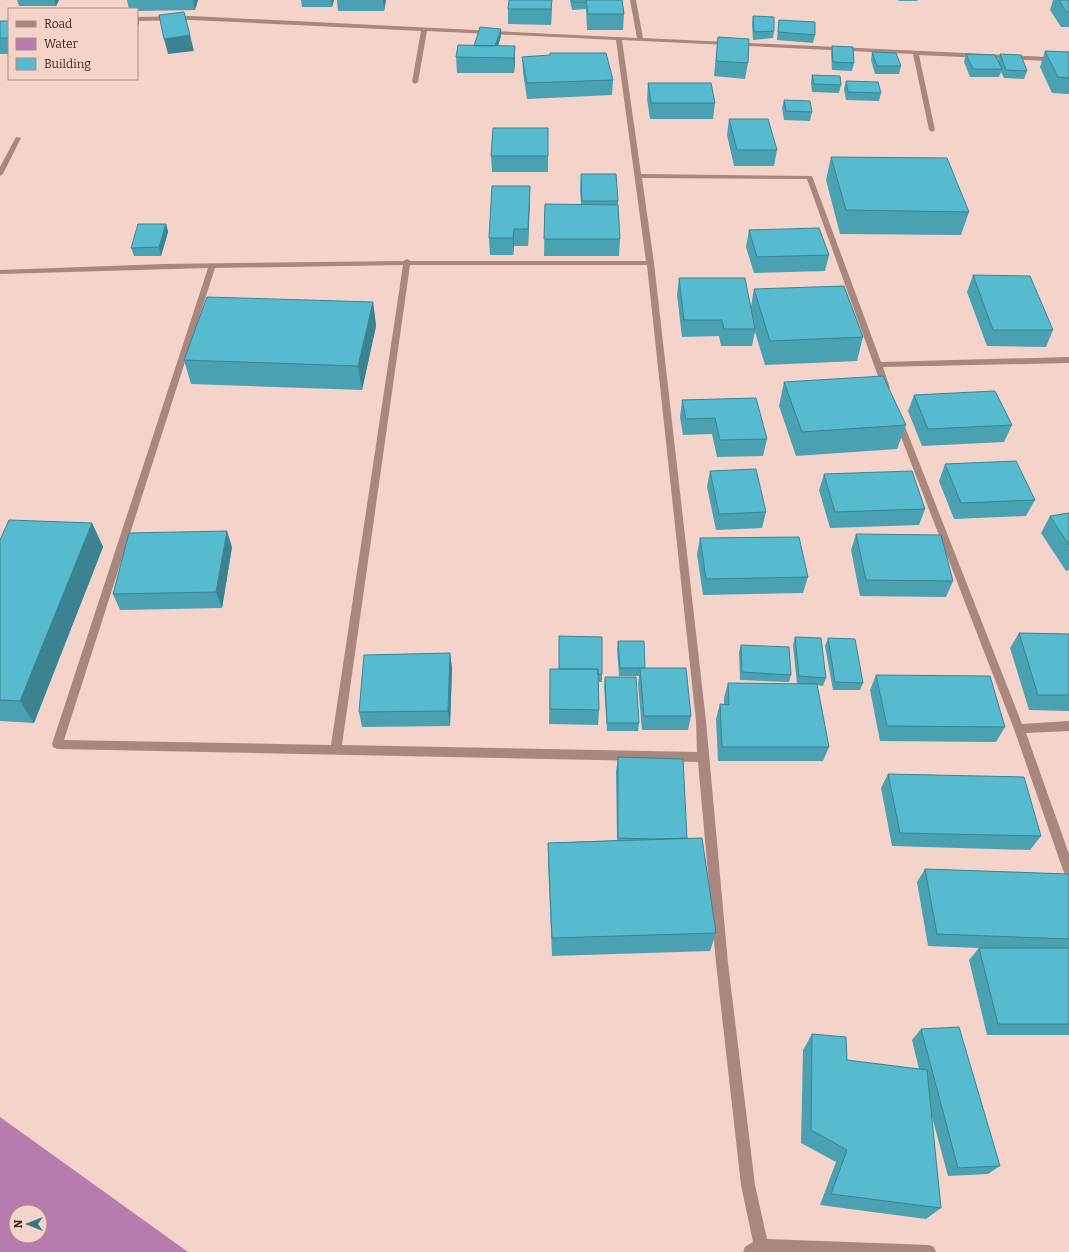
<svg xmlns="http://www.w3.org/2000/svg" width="1069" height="1252" viewBox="0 0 1069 1252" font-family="Bitter,serif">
<rect width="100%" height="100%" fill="#f4d3cb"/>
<path fill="#b77cad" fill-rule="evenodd" d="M0 1117 188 1252H0ZM16 1212H40V1236H16Z"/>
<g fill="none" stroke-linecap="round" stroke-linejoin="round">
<path fill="#a9877f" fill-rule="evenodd" d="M630 0H636L643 38 1069 58V62L919 55 935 130 932 132 929 130 913 54 622 40 641 174 812 176 881 362 1069 357V363L883 367 890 388 886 391 883 390 807 179 642 178 654 263 706 721 728 963 755 1185 767 1239 929 1245 934 1247 936 1252H743L745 1247 753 1242 741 1185 716 963 698 762 57 749 53 747 52 744 208 268 0 274V270L163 264 403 261 407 259 411 261H646L616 40 427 31 418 82 415 84 412 82 421 31 191 20 137 21V17L191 16 637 38ZM403 265 331 745 64 740 215 268ZM410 265H647L696 721 697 752 342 745Z
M16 137 21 138 3 174 0 176V167Z
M898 416 902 419 1022 724 1069 721V731L1026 733 1069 854V875L1065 874 1063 870 1014 729 894 419Z"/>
</g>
<path fill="#4aa1b2" d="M17 0H59L56 6H19Z
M127 0H198L195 10 137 11V9H129Z
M301 0H334L332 7H302Z
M337 0H386L384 11H338Z
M552 0 551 25 508 24V9Z
M570 0H622L624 14 623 30H587L586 9 572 10Z
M898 0H918L917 1H899Z
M1053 0H1069V27H1061L1050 10Z
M753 16 774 31 773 38 753 40 752 24Z
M779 20 815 35 813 43 777 40Z
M0 21H9V54H0Z
M501 36 498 46H515V62L514 73H457L456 57 474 46Z
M718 37 748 63 745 79 714 76Z
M832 46 854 63 852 71 832 70 831 54Z
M1045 51 1069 52V94L1052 93 1040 67Z
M872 52 901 66 899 74H875L871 60Z
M966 54 998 61 1000 54 1027 71 1024 79 1004 78 1001 72 999 77H970L964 62Z
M522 57 613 80 612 95 527 99 523 72Z
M812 75 841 85 839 93 812 92 811 83Z
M846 81 881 93 879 101 846 100 844 89Z
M648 83 715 103 713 119H650L647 99Z
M784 100 812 112 810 121 784 120 782 108Z
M729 119 777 150 774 166H734L727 135Z
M548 128V172H492L491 156Z
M831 157 969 212 961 235 840 234 826 180Z
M581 174 618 201 620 239 619 256H544L545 204H581L580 190Z
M530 186 528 246H514L513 255H490L489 238Z
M166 224 168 232 161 256H134L131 248Z
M749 230 829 255 825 271 754 273 746 247Z
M973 275 1053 330 1046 347 987 346 967 292Z
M679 278 751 306 754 289 863 337 857 361 765 365 755 332 752 346H721L719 336 682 337 677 295Z
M373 302 376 326 362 390 191 384 184 360Z
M784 382 906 425 897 449 796 456 779 406Z
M914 395 1012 425 1004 442 922 446 908 411Z
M682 400 767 439 763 456 717 457 712 434 683 435 680 417Z
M945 464 1035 500 1026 516 954 519 939 481Z
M710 471 766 512 762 528 716 530 707 487Z
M824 474 925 509 919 525 830 528 819 490Z
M1069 513V570L1066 571 1041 533 1050 516Z
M92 523 103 547 34 723 0 721V540Z
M856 534 953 581 946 597 860 596 851 550Z
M700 538 808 577 803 593 703 595 697 554Z
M232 547 222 608 120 610 113 594Z
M1019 633 1069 634V711L1029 710 1010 648Z
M795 637 826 678 823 686 817 685 829 747 823 761H718L716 719 720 704 724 705V698L728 683 797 684 793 645Z
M828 638 863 683 860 690H833L825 646Z
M618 641 691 716 688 730H642L638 684 639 676H619L617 649Z
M741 645 791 675 789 682 740 680 739 652Z
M450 653 452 669 450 726 362 727 359 712Z
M550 669 602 674V682H599V710L598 725 549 724Z
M876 675 1005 727 996 742 880 741 870 690Z
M605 677 639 723 638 731H607L604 685Z
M618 757 687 838 716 933 710 951 552 956 548 862V843L617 840 616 772Z
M888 774 1041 836 1030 850 892 846 881 788Z
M925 869 1069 874V1035H987L969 960 979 948 928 946 917 882Z
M921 1029 1000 1166 988 1174 948 1176 931 1113 941 1208 926 1219 820 1205 836 1162 801 1143 803 1050 812 1034 847 1060 919 1069 912 1040Z"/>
<path fill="#3c8391" d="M54 0H59L56 6Z
M193 0H198L195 10Z
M331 0H334L332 7Z
M383 0H386L384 11Z
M552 0 551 25V9Z
M137 16 139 23 137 29Z
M501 29V36L494 59V51Z
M190 35 194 51 168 54 164 39Z
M515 46V62L514 73V58Z
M530 186V203L528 246V229Z
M166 224 168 232 161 256 159 247Z
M514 229V246L513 255V238Z
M373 302 376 326 362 390 358 366Z
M92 523 103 547 34 723 20 701Z
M227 531 232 547 222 608 216 592Z
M450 653 452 669 450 726 448 711Z"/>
<path fill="#56bbcf" stroke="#3c8391" d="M509 0H552L551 9H508Z
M572 0H586V2H572Z
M586 0H622L624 14H588Z
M1059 0H1069V12H1066Z
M184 12 190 35 164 39 159 15Z
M753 16 774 17V31L754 32Z
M779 20 815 22V35L778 32Z
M0 21H9V38H0Z
M480 27 501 29 495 46H474Z
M718 37 749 39 748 63 716 61Z
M458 45 515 46 514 58 456 57Z
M832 46 853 47 854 63 833 62Z
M1045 51 1069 52V78L1058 77Z
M872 52 896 53 901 66H877Z
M550 53H606L613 80 527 83 522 57 550 55Z
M966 54 995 55 1002 69H973Z
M1000 54 1021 55 1027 71 1006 70Z
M812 75 840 76 841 85 814 84Z
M846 81 878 82 881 93 848 92Z
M648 83H711L715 103H651Z
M784 100 810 101 812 112 786 111Z
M729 119H768L777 150H737Z
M493 128H548V156H491Z
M831 157 947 158 969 212 846 210Z
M581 174H616L618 201H582Z
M492 186H530L528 229H514L513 238H489Z
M545 204 618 205 620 239H544Z
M138 224H166L159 247 131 248Z
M819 228 829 255 757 257 749 230Z
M973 275 1030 276 1053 330H993Z
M679 278H745L755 329H724L722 320H684Z
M844 286 863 337 770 341 754 289Z
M207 297 373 302 358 366 184 360Z
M883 376 906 425 802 432 784 382Z
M995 391 1012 425 928 429 914 395Z
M756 398 767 439 720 440 715 418 686 419 682 400Z
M1016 461 1035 500 961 503 945 464Z
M756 469 766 512 719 514 710 471Z
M912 471 925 509 835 512 824 474Z
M1069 513V545L1050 516Z
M9 520 92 523 20 701 0 700V540Z
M227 531 216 592 113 594 129 533Z
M856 534 941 535 953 581 866 580Z
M799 537 808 577 706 579 700 538Z
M1019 633 1069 634V695H1038Z
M559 636 602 637V674H598V669H559Z
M795 637 821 638 826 678 799 676Z
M828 638 855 639 863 683 835 682Z
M618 641H644L645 668H620Z
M741 645 789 647 791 675 742 672Z
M450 653 448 711 359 712 364 655Z
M640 668H686L691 716H644Z
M550 669H598L599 710 550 709Z
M876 675 990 676 1005 727 887 726Z
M605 677H636L639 723H607Z
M728 683 817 684 829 747H722L720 704 729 705Z
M618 757 683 759 687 838 655 839 618 838Z
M888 774 1024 777 1041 836 900 833Z
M702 838 716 933 552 938 548 843Z
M925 869 1069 874V939L937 934Z
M979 948H1069V1024H998Z
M959 1027 1000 1166 958 1168 921 1029Z
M812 1034 846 1037 847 1060 927 1070 941 1208 831 1194 847 1150 811 1130Z"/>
<rect x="8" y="8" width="130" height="72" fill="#f4d3cb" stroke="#ab8b84"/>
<rect x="16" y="21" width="20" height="6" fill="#a9877f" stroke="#ab8b84"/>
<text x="44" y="28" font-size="12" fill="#3d1f19">Road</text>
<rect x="16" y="38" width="20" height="12" fill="#b77cad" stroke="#ab8b84"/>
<text x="44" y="48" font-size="12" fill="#3d1f19">Water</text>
<rect x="16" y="58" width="20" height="12" fill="#56bbcf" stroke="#ab8b84"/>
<text x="44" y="68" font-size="12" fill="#3d1f19">Building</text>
<g transform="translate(28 1224) rotate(270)"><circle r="19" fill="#f4d3cb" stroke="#ab8b84"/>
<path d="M0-3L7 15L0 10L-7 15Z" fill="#327785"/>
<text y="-6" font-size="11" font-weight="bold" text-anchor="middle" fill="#3d1f19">N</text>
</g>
</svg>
